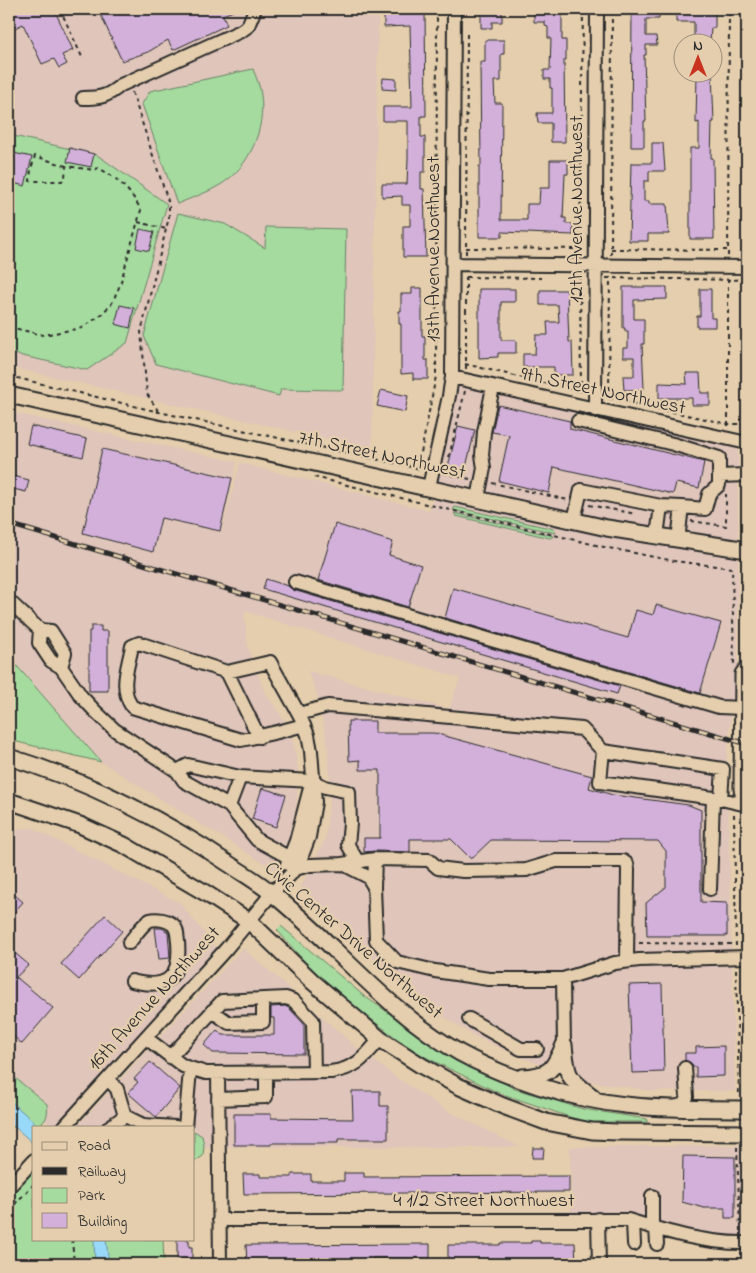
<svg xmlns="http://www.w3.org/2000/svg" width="756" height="1273" viewBox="0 0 756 1273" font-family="'Indie Flower',sans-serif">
<rect width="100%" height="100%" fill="#e4cead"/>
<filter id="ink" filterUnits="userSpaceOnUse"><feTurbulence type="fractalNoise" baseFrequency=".02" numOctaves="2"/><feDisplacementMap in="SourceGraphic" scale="10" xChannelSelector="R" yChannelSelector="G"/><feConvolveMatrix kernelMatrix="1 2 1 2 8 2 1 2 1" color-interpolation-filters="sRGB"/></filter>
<g filter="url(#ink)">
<path fill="#dfc5ba" d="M9 9H378L372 449 9 367Z
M458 386 738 446V720L731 713 727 757 735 1091H652L586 1081 523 1058 476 1037 442 1016 397 982 300 888 325 840 331 788 327 741 317 694 308 671 449 709 460 678 244 611 248 647 264 690 291 731 298 767 297 803 289 837 275 870 101 762 9 657V412L237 462 221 535 240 463 430 511Z
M32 828 180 903 217 949 56 1127H52L9 1082V830Z
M243 948 356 1047 397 1078 446 1110 520 1147H194V1127H76Z
M747 1145V1240L705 1235 632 1215H571L570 1147Z"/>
<path fill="#a5db9f" stroke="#688365" d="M253 69C256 77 260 86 261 95 266 129 249 168 220 185 207 193 191 198 177 204L142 104 150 91Z
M9 135 97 155 167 204 127 343 87 370 9 353Z
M178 213 225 224 265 248 266 227 346 229 343 390 281 389 279 396 156 364 144 336Z
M455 507 554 529 556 533 453 510Z
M454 513 554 536 550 538 456 516Z
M9 657 101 762 9 740Z
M281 926 364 996 451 1055 515 1089 583 1109 647 1119V1122H584L497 1092 415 1052 364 1014 317 976 277 930Z
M9 1073 47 1104C51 1131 28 1127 9 1127Z
M194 1131 202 1136 204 1145 203 1156 194 1162Z
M34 1160V1239H163L164 1264H9V1187Z"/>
<path fill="#98d9fa" stroke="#6c93a7" d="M9 1100 40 1127H34V1144L9 1122Z
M94 1239H106L109 1264H95Z"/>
<path fill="#d2b0da" stroke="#2b2b2b" d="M9 9H54L73 50 62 55 67 64 59 68 54 59 42 64 23 24 9 31Z
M98 9H238L223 15 227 25 173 50 168 40 148 52 122 61Z
M393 9H406V11H425L426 116H421V137H425V172H421V189H424L426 257H403V226H410V205H402V196L382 197V184H407L408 158V121H383V107H412L410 26 384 27V15H393Z
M481 9H502V22H492V28H481Z
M632 9 659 10V19H646V36H656L657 45H646V55H644L646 121H644V147H631Z
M702 9H715V28H711L710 42H694V22H676V10H702Z
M534 13H562V40H566V60H564L565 142H551V123H538L537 113H552V88H550V79H544V70H550L551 38H548V27L545 26V22H534Z
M485 40H504V54H501V81H494L495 103H502L501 220H527V204H539L540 188H550V160H568V174H565L563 218H566V224H573V235L502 232V237H479V166H481L480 62H485Z
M697 74H712L714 122H712L711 158H713L714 239H690V148H699V122L696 123Z
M383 78 396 79V90L382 89Z
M652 143H663L665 171H649V181H644V201H649V204H667L669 234H648V241H629L631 163H652Z
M70 148 94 154 91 167 67 162Z
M9 152 32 157 25 186 9 182Z
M140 229 154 232 149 251 136 248Z
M623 287H667V299L634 300V319H644V344H642L644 389 624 390 623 376H634V357H623V348H628V331H625V328H623Z
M412 288H422V336H425V360H428V379H413V373L401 374V324H399V311H401V294H412Z
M479 289H515V302H501V340H516V353H498V357L479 358Z
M700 289H711V318H715V327H697V316H700Z
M540 290H567L569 342H572L573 375H554V367H523V354H535L536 335H548L547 322H559L558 305H540Z
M120 305 134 308 130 328 115 324Z
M686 373H700L701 393H710V405H692V398H659V383L687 384Z
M381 390 408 396 405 412 377 406Z
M498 405 570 421V429L704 462 699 488 676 483 673 494 554 467 549 493 499 481 509 435 492 432Z
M31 426 87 439 83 457 27 444Z
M458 426 475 430 465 471 448 467Z
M102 449 232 478 220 531 161 518 153 552 83 533Z
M9 475 29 480 26 492 9 488Z
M335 524 393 542 389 555 421 565 408 607 318 580Z
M266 579 288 586 293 590 620 686 617 694 263 589Z
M453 588 628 638 636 610 653 615 656 605 721 623 700 693 445 618Z
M91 626H101V631H108V691H89V631H91Z
M348 721H375V733H434L592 776 589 788 613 795 689 805 701 810V902L727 903V936H647L646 903 666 887V851L658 841 491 840 471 859 451 839H410V852L375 851 364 852V838H380V770H360V760L349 761Z
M262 788 286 795 276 827 252 819Z
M9 890 23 902 9 918Z
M105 915 122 931 79 980 61 964Z
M155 928H162L168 932 170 958 159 959Z
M9 948 29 965 16 977 53 1008 22 1044 9 1032Z
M662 984 664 1072 632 1073 629 985Z
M285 1006 289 1008 304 1024V1054L213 1053 204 1045 217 1030 223 1035H274V1018H271V1007Z
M724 1046V1076L696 1077V1067H693L691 1063 685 1060V1053H696V1047Z
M150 1062 180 1088 156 1117 128 1093 138 1082 134 1079Z
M352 1091H380V1106H388V1139H338V1143H271V1145H234V1114H271V1118L353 1119Z
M533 1148H544L543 1158H532Z
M683 1156 735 1157V1218H725V1208H704L682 1202Z
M344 1173H364V1177L569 1176V1192L244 1194 243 1174H260V1177H292V1174H311V1181H344Z
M177 1239 189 1240V1247H192V1259H177Z
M531 1241H540V1243H575L576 1264H538V1259L476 1260V1264H448V1245H500V1243H531Z
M430 1244V1258H373V1260L347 1261H333V1258L260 1260V1264H247L246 1245Z"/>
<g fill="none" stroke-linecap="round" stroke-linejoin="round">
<g stroke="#2b2b2b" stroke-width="16">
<path id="minor" d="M83 98C100 98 107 97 121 85L241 31 248 26 255 9
M453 264 747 267
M452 377 747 443
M595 410 597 9
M578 421 673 444 719 458V485L709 494 705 509 682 507
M719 476 747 475
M429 487 449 396 452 377 454 9
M478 498 484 468 482 455 484 432 493 387
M574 520 581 490 661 506 682 507 678 540
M657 536 661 506
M295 582 719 707 742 708
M9 601 40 630 39 643 51 661 61 667 81 696 95 711 115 730 177 771 184 781 229 806 257 840 290 858
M40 630 51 631 65 653 61 667
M299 714 328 706 582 729 603 751
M259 737 227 672 139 643 132 646C128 668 119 687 132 707L241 740C262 736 283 731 304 725
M177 771 188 765 240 777
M721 799 723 769 603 751 600 782 721 799 747 805
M229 806 240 777 312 781 325 787 349 792 350 824 348 845 358 862
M375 859 374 887 376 940 397 962 435 971 489 979H563L615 963 639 960 747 957
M287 864 296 841 310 788
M343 864 368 877 374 887
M295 869 310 865 342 864 375 859 429 860 438 868 463 871 526 870 556 861H623L627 864 628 869 627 961
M710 889 713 798
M129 943C135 936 142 924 150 920 157 918 167 920 172 924 178 928 177 936 178 942 181 978 167 990 132 981
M563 979 564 1045
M212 1011 229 1023 263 1022V999
M469 1019 521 1049H537
M146 1038 183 1066 206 1073 331 1072C357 1068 364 1058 380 1039
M170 1057 222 1001 286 998 294 1001 313 1021 314 1072
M218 1074 220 1264
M108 1079 117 1089 125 1116 109 1127
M218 1099 266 1097V1073
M675 1107 684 1104 687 1097 685 1068
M125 1116 143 1125 176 1127
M64 1127 226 949 272 893 291 874 301 858 309 837 315 802 311 751 308 735 299 714 270 662 227 672
M185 1127 190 1070
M9 1187 34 1160
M598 1219 599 1264
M219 1220H628C667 1232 706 1244 747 1243
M633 1222 634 1244
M652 1227V1196
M656 1228 657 1244"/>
</g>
<g stroke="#2b2b2b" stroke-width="19">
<path id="major" d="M9 395 607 528 747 550
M747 669 743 674 742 789 744 798 747 803
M9 757C87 781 161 818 229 864 244 874 260 883 274 895 337 946 388 1012 460 1053 508 1079 571 1099 625 1105 665 1110 707 1108 747 1109
M9 801 80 825 124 845 204 892 249 921 313 982 380 1039 422 1066 458 1086 503 1106 546 1122 592 1131 618 1132 747 1133
M564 1045C567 1076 567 1078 593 1097
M522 1077C550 1076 553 1070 564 1045"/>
</g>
<path stroke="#2b2b2b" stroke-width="2" stroke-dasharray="4 4" stroke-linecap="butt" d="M60 9 82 57H84
M132 92 169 204V217L141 332 147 394 159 412
M138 222 166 229
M466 248 581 249
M611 249 728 250
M466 254 467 34
M580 254 583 9
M611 255 612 9
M728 256 729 9
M580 276 581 392
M466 277 541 278
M606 278 747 280
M9 327 43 335 82 328 101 315 112 303 120 285 141 210C131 191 117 177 98 168L94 170 66 166 65 177 62 181H30L31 169 35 156 66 166
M465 364 582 392
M466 369V276
M9 376 159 412 421 469
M609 398 610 277
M609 398 728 424H747
M728 426V279
M449 457 465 391
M418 468 436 376 437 9
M443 473 470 479
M314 477 604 547 674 561 732 568 734 665
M492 483 568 500
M589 505 636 514
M691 521 726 526V494
M734 814 736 947
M639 943 735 944
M736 969 739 1097
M737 1147 740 1231
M9 1210 34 1184
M72 1239 74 1264
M744 1253 745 1264"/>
<use href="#minor" stroke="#e4cead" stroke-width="12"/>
<use href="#major" stroke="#e4cead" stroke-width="15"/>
<g stroke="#2b2b2b" stroke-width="5">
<path id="rail" d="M9 524 747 744"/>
</g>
<use href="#rail" stroke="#e4cead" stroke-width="3" stroke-dasharray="9" stroke-linecap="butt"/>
</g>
</g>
<g text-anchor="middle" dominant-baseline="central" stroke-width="4.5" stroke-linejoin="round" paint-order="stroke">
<g font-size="20" fill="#2b2b2b" stroke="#e4cead">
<text transform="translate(577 209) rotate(-90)">12th Avenue Northwest</text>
<text transform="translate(434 249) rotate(-90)">13th Avenue Northwest</text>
<text transform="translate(603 392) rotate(12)">9th Street Northwest</text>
<text transform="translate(382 456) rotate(12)">7th Street Northwest</text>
<text transform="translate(353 941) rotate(41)">Civic Center Drive Northwest</text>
<text transform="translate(155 999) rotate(-48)">16th Avenue Northwest</text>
<text x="484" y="1201">4 1/2 Street Northwest</text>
</g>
</g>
<rect width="756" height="1273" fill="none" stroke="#e4cead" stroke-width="30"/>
<rect x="15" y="15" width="726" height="1243" fill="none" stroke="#2b2b2b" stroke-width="2" filter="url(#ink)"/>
<rect x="32" y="1126" width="162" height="115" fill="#e4cead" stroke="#9a8d79"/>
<rect x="42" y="1142" width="25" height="8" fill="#e4cead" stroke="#9a8d79"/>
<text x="78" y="1150" font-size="15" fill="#2b2b2b">Road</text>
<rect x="42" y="1167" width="25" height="8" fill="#2b2b2b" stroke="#9a8d79"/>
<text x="78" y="1176" font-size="15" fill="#2b2b2b">Railway</text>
<rect x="42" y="1188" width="25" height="15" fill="#a5db9f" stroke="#9a8d79"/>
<text x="78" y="1200" font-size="15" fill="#2b2b2b">Park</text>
<rect x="42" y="1213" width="25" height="15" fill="#d2b0da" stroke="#9a8d79"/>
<text x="78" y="1226" font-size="15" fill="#2b2b2b">Building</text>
<g transform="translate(698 58)"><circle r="24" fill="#e4cead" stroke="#9a8d79"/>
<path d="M0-4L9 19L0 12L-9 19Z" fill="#c8321e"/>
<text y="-8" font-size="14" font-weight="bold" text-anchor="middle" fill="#2b2b2b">N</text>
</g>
</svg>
